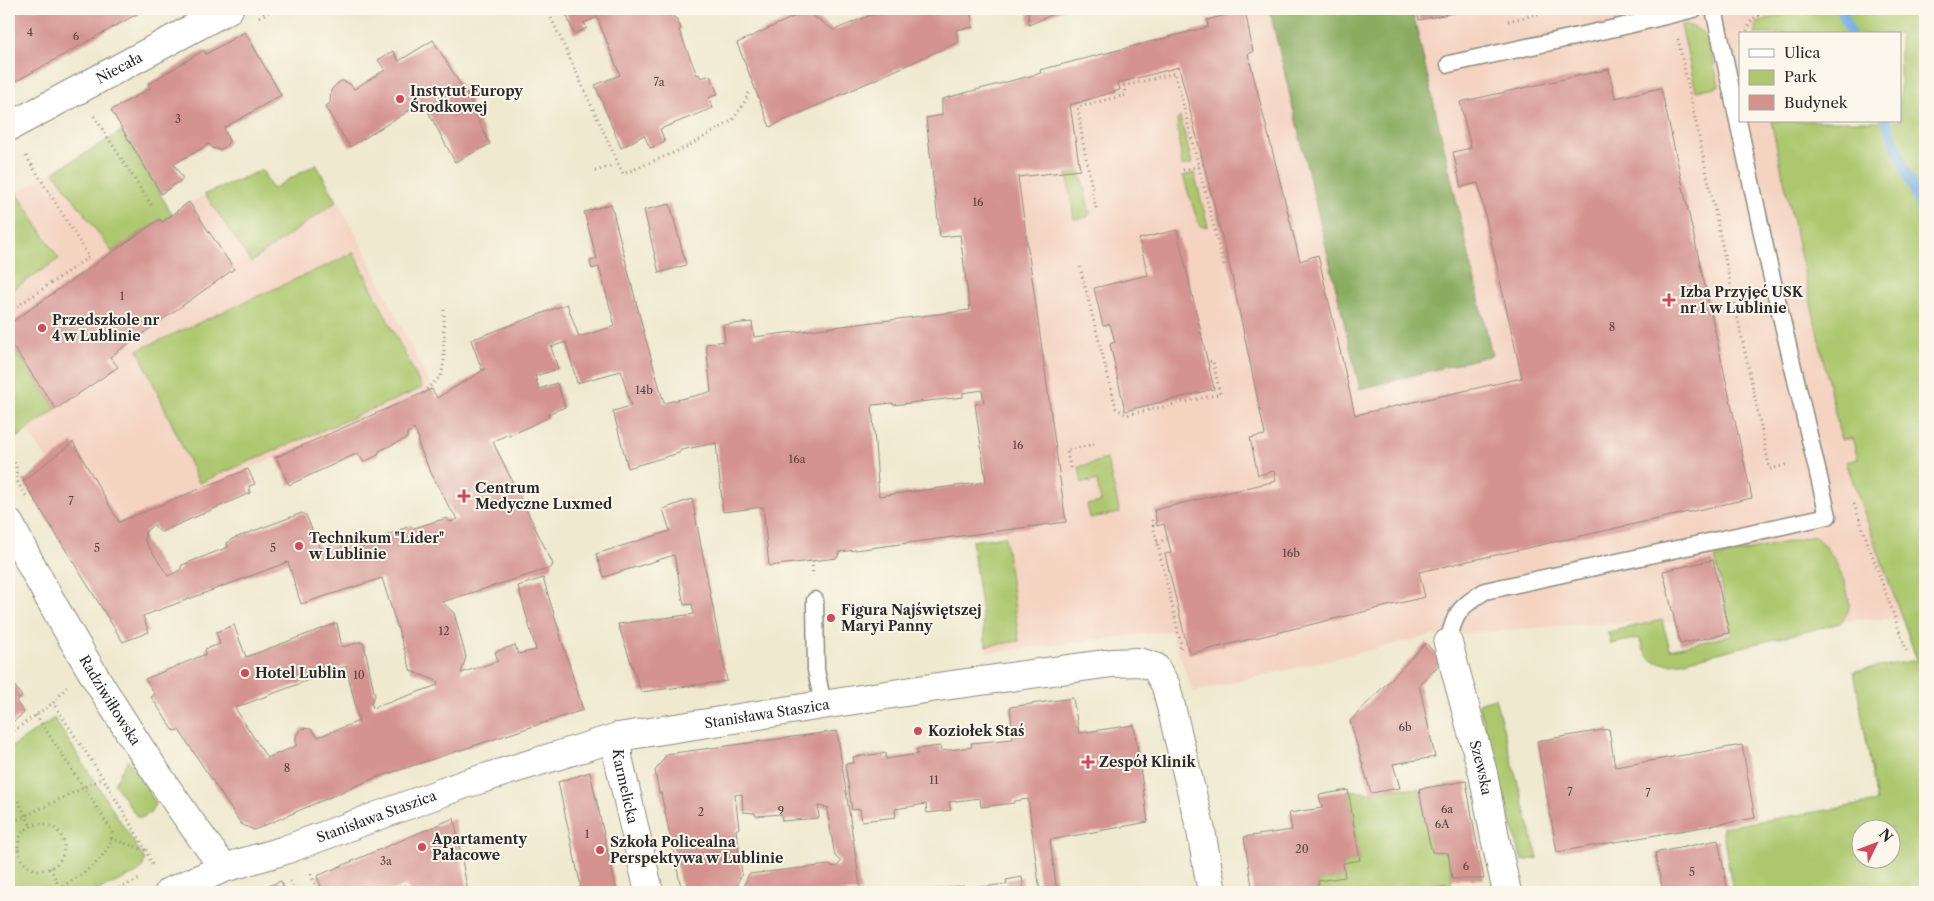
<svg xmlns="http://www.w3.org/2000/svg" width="1934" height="901" viewBox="0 0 1934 901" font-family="'Libre Caslon Text',serif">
<rect width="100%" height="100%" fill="#fbf7ec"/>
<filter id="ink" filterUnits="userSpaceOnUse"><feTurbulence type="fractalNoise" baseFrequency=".02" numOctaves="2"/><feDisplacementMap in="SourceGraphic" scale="10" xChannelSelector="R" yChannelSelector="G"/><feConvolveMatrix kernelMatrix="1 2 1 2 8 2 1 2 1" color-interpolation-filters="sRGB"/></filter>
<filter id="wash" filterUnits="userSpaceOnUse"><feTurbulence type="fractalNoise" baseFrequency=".0096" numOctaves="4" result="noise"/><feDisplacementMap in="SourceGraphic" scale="20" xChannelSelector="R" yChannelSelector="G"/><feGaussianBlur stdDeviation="1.12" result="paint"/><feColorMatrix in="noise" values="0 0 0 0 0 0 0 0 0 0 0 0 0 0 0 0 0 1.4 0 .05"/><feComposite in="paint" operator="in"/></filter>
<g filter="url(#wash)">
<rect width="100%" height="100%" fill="#efe9cf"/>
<path fill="#f4d3c1" d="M1250 9H1788L1793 34H1740V121H1808L1925 619 1582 624 1429 636 1193 692 1171 631 987 653 972 541 1005 536V531L1065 522 1018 177 1062 171 1040 70 1208 27 1207 20Z
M122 131 172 214 205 194 262 170 272 189 316 164 357 236 432 389 276 457 119 522 73 442 48 461 27 430 17 438 9 425V198Z"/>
<path fill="#acc76d" stroke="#6c794c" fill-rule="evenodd" d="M1807 9H1919L1925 14V892H1733L1722 827 1877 802 1854 671 1917 660 1846 462 1858 459 1852 438 1841 440 1771 121H1900V34H1754L1756 24 1764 20ZM1862 828H1892V858H1862Z
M1681 25C1692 24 1703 31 1708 40L1719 86 1696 91Z
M1180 117 1192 164 1182 166 1177 120Z
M122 131 172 214 162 222 160 219 112 252 54 172Z
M316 164 337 201 251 262 205 194 262 170 272 189Z
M1080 172 1090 214 1087 217 1074 219 1067 174Z
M1194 173 1208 226 1203 227 1199 225 1183 176Z
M17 193 59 259 9 292V198Z
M354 253 422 388 199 483 138 350Z
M9 341 56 409 27 430 17 438 9 425Z
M1107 459 1120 513 1090 518 1087 505 1101 502 1097 481 1082 483 1079 467Z
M1005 536 1019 641 986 646 972 541Z
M1814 536C1821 542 1827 548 1832 556 1839 566 1851 596 1849 607 1848 614 1844 618 1840 623L1673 664C1650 663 1646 659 1639 638L1611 644 1608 632 1662 620 1670 649 1732 635 1715 558Z
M1495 698 1538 858 1522 861 1478 703Z
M54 718 145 860 142 868 137 873 94 892H9V749Z
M128 760 156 803 149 814 141 818 137 817 114 783Z
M1400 788 1419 789 1432 852 1448 853 1452 879 1450 886 1396 892H1319L1318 881 1344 877 1343 863 1360 860 1348 790 1371 793Z"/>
<path fill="#89ac60" stroke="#5a6c46" d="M1285 9H1412L1492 355 1360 389 1270 12Z"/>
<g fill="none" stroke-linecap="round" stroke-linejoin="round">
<path stroke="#79afe7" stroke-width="10" d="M1841 9 1851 34
M1886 121 1925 218"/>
</g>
<g id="blocks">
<path fill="#d4938f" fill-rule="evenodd" d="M9 9H146L9 85Z
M564 9H670L674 18H676L681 29 679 30 697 75 699 74 701 78 710 75 718 94 709 98 713 108 660 129 665 142 650 148 644 135 621 148 595 85 620 75 597 17 584 23 587 28 574 34Z
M885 9H970L973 27 956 30 958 42 770 127 737 43 806 11 834 30Z
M1028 9H1064L1029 25Z
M1417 9H1468V10L1419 20Z
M1245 10 1253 52 1248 54 1300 261 1318 255 1355 415 1522 378 1478 183 1461 187 1453 152 1471 148 1460 102 1609 69 1615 98 1661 88 1752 498 1419 572 1425 597 1189 654 1165 554 1171 553 1164 524 1157 526 1154 510 1276 481 1274 471 1258 475 1250 438 1265 435 1232 276 1179 67 1118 83 1120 90 1070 105 1080 170 1018 177 1066 522 840 552 837 558 769 566 763 507 723 512 716 443 681 450 679 453 628 468 613 411 631 406 621 371 577 383 566 342 551 347 558 369 535 376 539 389 557 383 565 407 548 414 549 417 509 436 508 434 493 442 553 564 551 568 442 602 454 613 466 657 461 673 498 661 495 652 515 645 518 654 536 650 518 586 543 578 583 710 372 779 254 830 241 824 179 730 174 731 151 697 155 694 145 679 206 654 205 649 220 644 216 632 234 625 246 657 337 623 342 647 360 642 364 644 375 696 371 702 373 708 438 685 437 681 411 671 382 578 301 604 288 562 143 616 149 632 123 642 23 481 73 442 119 522 248 469 255 484 249 486 250 493 161 532 156 528 154 524 145 532V541L168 576 180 570 182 565 228 547 227 543 232 539 302 513 306 515 320 549 357 537 360 539 362 545 410 526 414 528 447 518 450 522 458 519 449 507 428 467 418 443 419 439 414 429 407 433V438L379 451 378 455 364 462 362 460 358 453 289 485 276 457 432 389 437 398 485 369 482 370 471 340 567 304 579 337 615 326 599 267 592 269 590 261 597 259 584 212 611 204 644 333 664 403 711 392 706 344 725 341 723 325 752 322 754 337 970 310 960 235 940 237 926 118 942 115V99L1041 73 1040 70 1208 27 1207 20ZM982 390 984 403 975 404 986 482 879 496 872 405 893 403V405L963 397V393ZM346 666 359 721 318 737 311 729 302 728 296 736V746L267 758 235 708Z
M245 32 281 95 224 128 229 141 226 146 220 150 212 148 209 144 174 164 183 179 161 194 111 110 150 88 148 84 204 50 206 54Z
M433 40 472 103 470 104 490 144 455 162 423 102 350 147 325 107 330 103 331 90 338 83 342 81 350 84 354 89 385 70 378 60 393 51 399 61Z
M189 202 234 269 110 357 118 367 56 409 9 341V324L160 219 162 222Z
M670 204 686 265 659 273 644 210Z
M1177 230 1214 389 1125 411 1110 344 1115 342 1110 324 1103 326 1094 288 1148 275 1139 239Z
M692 499 727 681 641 692 618 624 694 614 692 604 684 605 674 555 604 577 596 554 670 531 663 509Z
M1713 560 1729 633 1680 644 1663 571Z
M1426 643 1442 662 1419 684 1435 757 1393 764 1400 788 1371 793 1350 721Z
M9 677 22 697 16 701 24 713 9 725Z
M1073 698 1079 733 1134 725 1148 822 1050 840 1057 892H1040L1028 799 1014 801V803L981 807 980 798 949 802 951 810 927 813 926 804 895 809 896 817 862 821 860 809 852 810 845 764 854 763 853 757 886 753V759L918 754 917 749 940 746 941 751 972 747 971 743 1013 739 1010 707Z
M1609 729 1615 767 1742 745 1755 818 1557 852 1537 741Z
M837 731 861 892H682L661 793H659L655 771 667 754ZM742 794 743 812 754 813 756 816 781 814 782 821 819 818 818 806 829 808 827 810 835 856 841 862 836 867 828 865 749 874 745 883V888L738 890V882L742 874 736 830 739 828 735 795Z
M590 772 617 892H562L581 887 558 782Z
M1466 781 1474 828 1484 879H1452L1448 853 1432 852 1428 836 1419 789Z
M1348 790 1360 860 1343 863 1345 877 1318 881 1319 892H1253L1244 837 1292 830 1289 813 1322 808 1319 795Z
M454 818 468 892H409L406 885 389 892H323L317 876Z
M1718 840 1728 892H1663L1655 853Z
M1022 877 1024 892H919L964 886 965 889 1007 884 1006 880Z
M281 881 285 892H253Z
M1445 887 1446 892H1407V891Z"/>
</g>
</g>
<g filter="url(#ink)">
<use href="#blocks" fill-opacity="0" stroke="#8d8a7d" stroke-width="1"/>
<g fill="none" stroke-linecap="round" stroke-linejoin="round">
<g stroke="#8d8a7d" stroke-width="19">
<path id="service" d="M1449 64 1620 27 1694 9
M815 600 816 670 823 704
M1448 643C1454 614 1459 607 1485 591L1828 516 1768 261 1714 9"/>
</g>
<g stroke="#8d8a7d" stroke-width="30">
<g id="minor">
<path id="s1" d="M9 127 229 9"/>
<path id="s2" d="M9 523C71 643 143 760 224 868"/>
<path id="s3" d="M1448 643 1483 773 1495 838 1507 892"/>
<path id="s4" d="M618 737V757L649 892"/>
<path id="s5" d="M169 892 224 868 282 851 465 784 618 737 944 686 1112 663 1139 662 1155 667 1166 686 1201 831 1212 892"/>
</g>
</g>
<path stroke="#8d8a7d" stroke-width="3" stroke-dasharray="1 4" stroke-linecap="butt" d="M547 9 623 174 687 147 732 121 743 105 749 93
M259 17 274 9
M1508 21 1559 9
M1747 31 1752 19 1763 13 1782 9
M1678 39 1770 469 1789 464
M94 116 153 208
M1183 170 1203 165
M595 171 618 164
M1096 208 1082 138 1078 107 1125 95 1124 86 1175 73 1224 267
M1080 267 1116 408 1126 415 1220 394 1213 361 1208 362
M9 312 89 257 25 154
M423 393 441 376 444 362V308
M9 454 16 465 17 481 26 496
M1070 468 1067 450 1095 444
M1854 504 1907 652
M1152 520 1181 644 1180 649
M1157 542 1168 539
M812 561 813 576
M67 687 53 703 103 778 146 850 153 867
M36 715 112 831C114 857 71 884 49 892
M9 734 53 703
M18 801 31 826
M9 824 103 778
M18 847a23 23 0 1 1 46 0a23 23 0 1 1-46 0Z
M111 839 146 850
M50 868 62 892
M311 874 318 892
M290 881 295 892
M110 892 140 879"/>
<use href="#service" stroke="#fff" stroke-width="16"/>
<use href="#minor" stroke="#fff" stroke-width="28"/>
</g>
</g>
<g fill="#d1495b" stroke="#fbf7ec" stroke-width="2">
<circle cx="400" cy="99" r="5"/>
<path d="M1666.5 292.5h5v5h5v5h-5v5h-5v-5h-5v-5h5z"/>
<circle cx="42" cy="328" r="5"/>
<path d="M461.5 488.5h5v5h5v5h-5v5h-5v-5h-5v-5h5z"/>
<circle cx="299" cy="546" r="5"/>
<circle cx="831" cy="618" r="5"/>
<circle cx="245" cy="673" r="5"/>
<circle cx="918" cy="731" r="5"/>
<path d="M1085.5 754.5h5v5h5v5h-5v5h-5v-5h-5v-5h5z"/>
<circle cx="422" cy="847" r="5"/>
<circle cx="600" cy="850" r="5"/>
</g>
<g text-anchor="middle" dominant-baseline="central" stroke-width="4" stroke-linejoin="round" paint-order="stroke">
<g font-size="11" fill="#554544">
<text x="30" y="32">4</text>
<text x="76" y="36">6</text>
<text x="659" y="82">7a</text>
<text x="178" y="119">3</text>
<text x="978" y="202">16</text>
<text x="122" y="296">1</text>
<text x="1612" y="327">8</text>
<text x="644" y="390">14b</text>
<text x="1018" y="445">16</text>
<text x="797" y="459">16a</text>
<text x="71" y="501">7</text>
<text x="97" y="548">5</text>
<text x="273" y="548">5</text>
<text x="1291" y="553">16b</text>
<text x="444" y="631">12</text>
<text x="359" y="675">10</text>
<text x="1405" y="727">6b</text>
<text x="287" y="768">8</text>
<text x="934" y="780">11</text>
<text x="1570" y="792">7</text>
<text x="1648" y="793">7</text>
<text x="1447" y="809">6a</text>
<text x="781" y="811">9</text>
<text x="701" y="812">2</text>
<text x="1442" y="824">6A</text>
<text x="587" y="834">1</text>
<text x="1302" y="849">20</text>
<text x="386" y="861">3a</text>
<text x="1466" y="866">6</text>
<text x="1692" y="872">5</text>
</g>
<g font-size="14" fill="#2b2b2b" stroke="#fbf7ec">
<text stroke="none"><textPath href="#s1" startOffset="125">Niecała</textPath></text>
<text stroke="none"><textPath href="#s2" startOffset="204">Radziwiłłowska</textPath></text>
<text stroke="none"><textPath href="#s5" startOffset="626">Stanisława Staszica</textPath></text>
<text stroke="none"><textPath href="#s3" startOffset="129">Szewska</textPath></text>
<text stroke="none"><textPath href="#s4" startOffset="50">Karmelicka</textPath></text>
<text stroke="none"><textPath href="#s5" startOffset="221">Stanisława Staszica</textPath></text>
</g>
<g font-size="14" font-weight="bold" fill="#2b2b2b" stroke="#fbf7ec" text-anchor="start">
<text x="410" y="91">Instytut Europy<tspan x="410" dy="16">Środkowej</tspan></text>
<text x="1680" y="292">Izba Przyjęć USK<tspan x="1680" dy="16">nr 1 w Lublinie</tspan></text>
<text x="52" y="320">Przedszkole nr<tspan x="52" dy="16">4 w Lublinie</tspan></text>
<text x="475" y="488">Centrum<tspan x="475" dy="16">Medyczne Luxmed</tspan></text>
<text x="309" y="538">Technikum "Lider"<tspan x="309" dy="16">w Lublinie</tspan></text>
<text x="841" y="610">Figura Najświętszej<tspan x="841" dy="16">Maryi Panny</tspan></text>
<text x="255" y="673">Hotel Lublin</text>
<text x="928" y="731">Koziołek Staś</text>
<text x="1099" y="762">Zespół Klinik</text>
<text x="432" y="839">Apartamenty<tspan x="432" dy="16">Pałacowe</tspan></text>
<text x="610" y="842">Szkoła Policealna<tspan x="610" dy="16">Perspektywa w Lublinie</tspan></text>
</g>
</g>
<rect width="1934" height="901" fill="none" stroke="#fbf7ec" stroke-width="30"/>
<rect x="1739" y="32" width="162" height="90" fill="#fbf7ec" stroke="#a8a59f"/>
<rect x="1749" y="49" width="25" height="8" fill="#ffffff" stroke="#a8a59f"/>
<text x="1784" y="58" font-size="15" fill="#2b2b2b">Ulica</text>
<rect x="1749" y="70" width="25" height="15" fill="#acc76d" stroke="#a8a59f"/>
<text x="1784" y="82" font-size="15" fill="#2b2b2b">Park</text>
<rect x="1749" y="95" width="25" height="15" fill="#d4938f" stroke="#a8a59f"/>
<text x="1784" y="108" font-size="15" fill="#2b2b2b">Budynek</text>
<g transform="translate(1876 844) rotate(48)"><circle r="24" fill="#fbf7ec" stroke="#a8a59f"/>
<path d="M0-4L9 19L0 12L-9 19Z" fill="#d1495b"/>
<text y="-8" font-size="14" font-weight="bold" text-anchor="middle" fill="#2b2b2b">N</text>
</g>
</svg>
